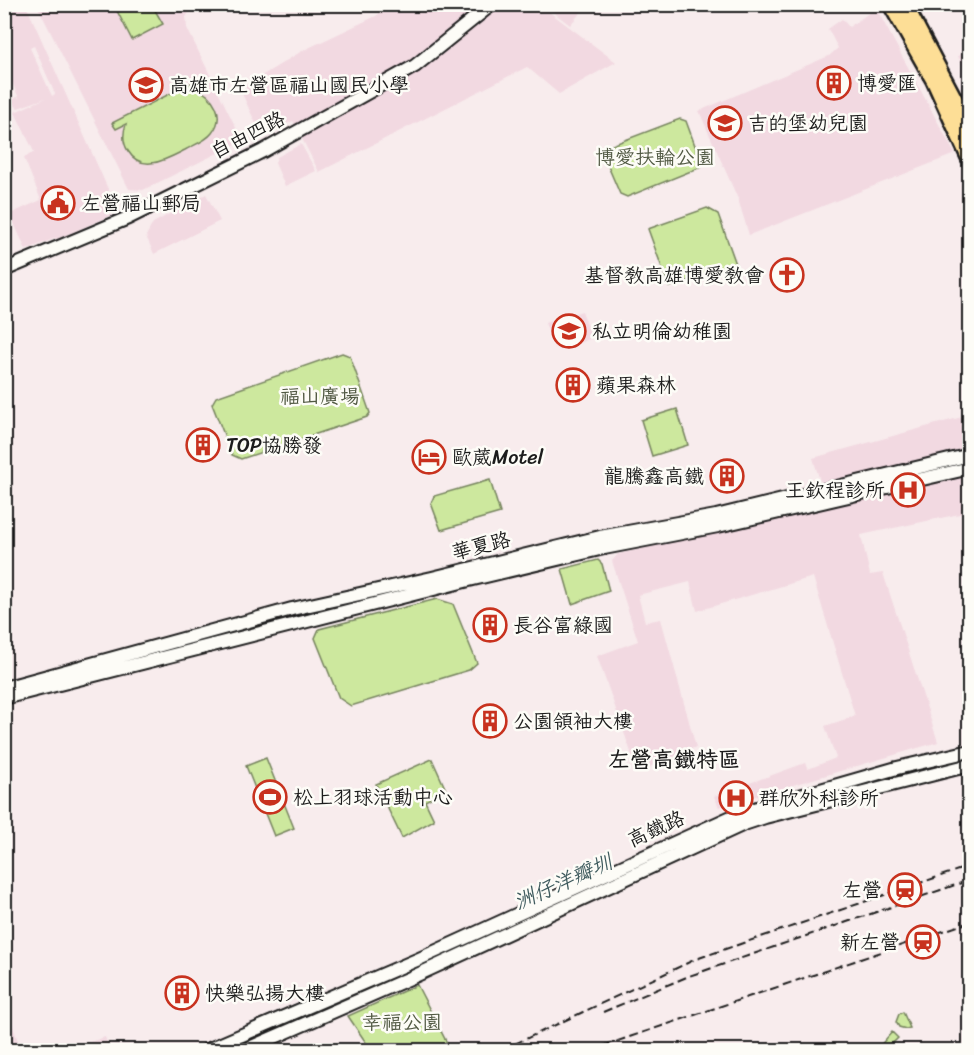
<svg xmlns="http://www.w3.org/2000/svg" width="974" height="1055" viewBox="0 0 974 1055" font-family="Sriracha,'LXGW WenKai TC',sans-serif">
<rect width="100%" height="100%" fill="#f8eced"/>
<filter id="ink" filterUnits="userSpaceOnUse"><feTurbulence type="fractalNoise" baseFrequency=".0167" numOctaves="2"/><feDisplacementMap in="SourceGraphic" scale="12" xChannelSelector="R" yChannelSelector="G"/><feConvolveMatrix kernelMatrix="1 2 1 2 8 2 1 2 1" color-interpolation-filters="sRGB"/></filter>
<g filter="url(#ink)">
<path fill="#f2d9e1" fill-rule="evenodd" d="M5 4 26 5 116 207 112 215 57 239 56 238 26 250 10 214 41 200 24 158 34 152 15 112 46 98 18 108 11 101 17 97 19 98 5 67ZM34 46 55 94 52 96 30 48Z
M37 5H194L186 17 187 28 240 136 238 143 143 190 129 189Z
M390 5H540L616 62 559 94 527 67 319 172 293 121 261 135 240 89 302 51 376 16Z
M544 5H587L570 25Z
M958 5H969V31Z
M876 8 955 154 749 235 738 199 699 111 829 56 838 48 828 29 842 19 849 27Z
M969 52H970L969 77 958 56Z
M301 144 316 171 285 186 275 163 277 157Z
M206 194 220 221 154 254 146 236 153 223Z
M582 311 592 338 561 350 554 347 545 323Z
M969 415V512L861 535 870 575 883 573 938 742 719 807 714 796 805 763 808 769 836 758 825 726 855 716 813 577 697 611 690 582 638 595 645 622 661 619 696 747 638 772 597 656 638 641 612 561 618 554 721 531 716 510 821 484 813 458Z
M5 1003 21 1050H5Z
M105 1037 110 1050H77L75 1047Z"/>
<path fill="#cde89e" stroke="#74825d" stroke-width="1.5" d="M114 5H152L163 24 132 40Z
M203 77 206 84 196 89C214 95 226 116 212 133 206 141 194 145 185 150 167 159 142 174 128 151 122 142 123 133 126 124L116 129 112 123Z
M680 119 686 121 701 162V167L627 197 620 194 602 152 604 148Z
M707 208 718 214 736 264 669 287 648 229Z
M342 353 350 356 370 413 367 417 241 459 232 455 212 404 216 397Z
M677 409 688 445 652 456 641 420Z
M490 480 500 513 441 530 431 503 434 496Z
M598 560 602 564 609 591 572 604 562 569Z
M437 599 453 604 477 663 469 670 351 706 339 698 315 638 319 629Z
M266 758 294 828 274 836 246 766Z
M432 759 446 790 425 801 434 820 402 838 376 784Z
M417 985 447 1043 431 1050H371L348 1016Z
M903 1012 910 1028 906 1029 899 1027 896 1022 899 1014Z
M892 1032 898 1038C894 1043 885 1049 878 1048Z"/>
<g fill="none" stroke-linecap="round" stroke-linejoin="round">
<path stroke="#57878e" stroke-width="2" d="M933 766 956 760
M867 783 891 776
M226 1050 405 972"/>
<g stroke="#1c1c1c" stroke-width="16">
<path id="secondary" d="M4 270 128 218 263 151 415 66 492 4
M4 688 292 609 432 578 600 537 716 516 970 455
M4 698 469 580 604 548 718 526 970 468
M207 1050 419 959 740 813 897 768 970 751
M245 1050 417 975 744 824 765 817 970 765"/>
</g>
<use href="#secondary" stroke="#fdfcf7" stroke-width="12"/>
<path stroke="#1c1c1c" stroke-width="2" stroke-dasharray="9 4.5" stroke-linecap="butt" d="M603 1012 689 976 970 880
M502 1050 696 959 970 866
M591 1050 970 922"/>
<g stroke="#1c1c1c" stroke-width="20" stroke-linecap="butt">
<path id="highway-bridge" d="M891 4 934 80 970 159
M904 4 970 129"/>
</g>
<use href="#highway-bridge" stroke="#fdde96" stroke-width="15"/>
</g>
</g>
<defs>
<g id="building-ring" transform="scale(1.725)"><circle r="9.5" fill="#fdfcf7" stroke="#c8321e" stroke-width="1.5"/><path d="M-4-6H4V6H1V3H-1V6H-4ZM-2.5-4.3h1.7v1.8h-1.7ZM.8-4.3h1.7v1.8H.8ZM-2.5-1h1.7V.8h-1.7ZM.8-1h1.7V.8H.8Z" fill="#c8321e"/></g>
<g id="school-ring" transform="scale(1.725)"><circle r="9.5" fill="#fdfcf7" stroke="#c8321e" stroke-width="1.5"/><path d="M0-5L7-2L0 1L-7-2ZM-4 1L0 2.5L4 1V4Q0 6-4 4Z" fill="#c8321e"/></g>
<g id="civic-ring" transform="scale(1.725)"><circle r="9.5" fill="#fdfcf7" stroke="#c8321e" stroke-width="1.5"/><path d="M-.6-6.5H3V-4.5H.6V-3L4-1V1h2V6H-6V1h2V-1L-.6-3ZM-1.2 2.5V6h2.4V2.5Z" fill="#c8321e"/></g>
<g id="church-ring" transform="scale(1.725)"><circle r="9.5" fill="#fdfcf7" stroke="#c8321e" stroke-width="1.5"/><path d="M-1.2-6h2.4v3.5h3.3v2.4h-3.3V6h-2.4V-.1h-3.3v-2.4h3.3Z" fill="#c8321e"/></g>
<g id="hotel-ring" transform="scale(1.725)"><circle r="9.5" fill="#fdfcf7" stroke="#c8321e" stroke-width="1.5"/><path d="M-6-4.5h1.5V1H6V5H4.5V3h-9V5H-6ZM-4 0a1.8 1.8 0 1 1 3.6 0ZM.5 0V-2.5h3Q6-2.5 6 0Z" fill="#c8321e"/></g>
<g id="hospital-ring" transform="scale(1.725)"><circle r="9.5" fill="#fdfcf7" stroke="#c8321e" stroke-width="1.5"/><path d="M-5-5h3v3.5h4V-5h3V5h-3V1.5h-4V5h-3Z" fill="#c8321e"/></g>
<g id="stadium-ring" transform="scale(1.725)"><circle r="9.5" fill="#fdfcf7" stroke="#c8321e" stroke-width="1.5"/><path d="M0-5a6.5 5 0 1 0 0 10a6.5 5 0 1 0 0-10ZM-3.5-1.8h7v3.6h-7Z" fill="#c8321e"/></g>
<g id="station-ring" transform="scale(1.725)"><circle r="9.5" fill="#fdfcf7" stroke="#c8321e" stroke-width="1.5"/><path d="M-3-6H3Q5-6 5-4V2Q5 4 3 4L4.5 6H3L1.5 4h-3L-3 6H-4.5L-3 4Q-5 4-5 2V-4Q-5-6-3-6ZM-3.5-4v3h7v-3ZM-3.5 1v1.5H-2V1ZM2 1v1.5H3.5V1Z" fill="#c8321e"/></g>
</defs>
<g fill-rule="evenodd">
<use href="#building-ring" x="834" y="83"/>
<use href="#school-ring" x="146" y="85"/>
<use href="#school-ring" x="725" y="123"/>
<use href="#civic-ring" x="58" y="203"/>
<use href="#church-ring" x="787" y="275"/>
<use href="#school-ring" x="569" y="331"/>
<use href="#building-ring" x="573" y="385"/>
<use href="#building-ring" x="203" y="445"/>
<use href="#hotel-ring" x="429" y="457"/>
<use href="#building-ring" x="727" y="476"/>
<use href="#hospital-ring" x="908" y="490"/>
<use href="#building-ring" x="490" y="625"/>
<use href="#building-ring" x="490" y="721"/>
<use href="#stadium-ring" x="270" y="797"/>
<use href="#hospital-ring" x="736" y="798"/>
<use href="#station-ring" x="905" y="890"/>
<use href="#station-ring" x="923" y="942"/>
<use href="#building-ring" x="182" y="993"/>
</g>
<g text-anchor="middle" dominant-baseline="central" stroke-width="5" stroke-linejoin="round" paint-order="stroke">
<g font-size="20" fill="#1c1c1c" stroke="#fdfcf7" text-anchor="start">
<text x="857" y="83">博愛匯</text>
<text x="169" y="85">高雄市左營區福山國民小學</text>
<text x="748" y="123">吉的堡幼兒園</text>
<text x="81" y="203">左營福山郵局</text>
<text x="764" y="275" text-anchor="end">基督教高雄博愛教會</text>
<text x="592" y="331">私立明倫幼稚園</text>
<text x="596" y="385">蘋果森林</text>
<text x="226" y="445">TOP協勝發</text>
<text x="452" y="457">歐葳Motel</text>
<text x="704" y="476" text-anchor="end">龍騰鑫高鐵</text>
<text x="885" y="490" text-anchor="end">王欽程診所</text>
<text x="513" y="625">長谷富綠國</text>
<text x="513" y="721">公園領袖大樓</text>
<text x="293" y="797">松上羽球活動中心</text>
<text x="759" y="798">群欣外科診所</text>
<text x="882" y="890" text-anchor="end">左營</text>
<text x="900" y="942" text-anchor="end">新左營</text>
<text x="205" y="993">快樂弘揚大樓</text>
</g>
<g font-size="20" fill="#1c1c1c" stroke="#fdfcf7">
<text transform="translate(248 135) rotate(-27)">自由四路</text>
<text transform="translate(481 546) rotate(-14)">華夏路</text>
<text transform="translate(656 829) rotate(-24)">高鐵路</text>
</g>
<g font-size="20" fill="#515943" stroke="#fdfcf7">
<text x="655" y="157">博愛扶輪公園</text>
<text x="320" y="396">福山廣場</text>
<text x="402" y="1022">幸福公園</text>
</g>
<g font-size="21" font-style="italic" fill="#3f5b5e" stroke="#fdfcf7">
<text transform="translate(563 882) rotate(-24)">洲仔洋瓣圳</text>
</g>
<g font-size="22" font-weight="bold" fill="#1c1c1c" stroke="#fdfcf7">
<text x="674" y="759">左營高鐵特區</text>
</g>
</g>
<rect width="974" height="1055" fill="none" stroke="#fdfcf7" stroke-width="24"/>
<rect x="12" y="12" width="950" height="1031" fill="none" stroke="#1c1c1c" stroke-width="2" filter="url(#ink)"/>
</svg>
